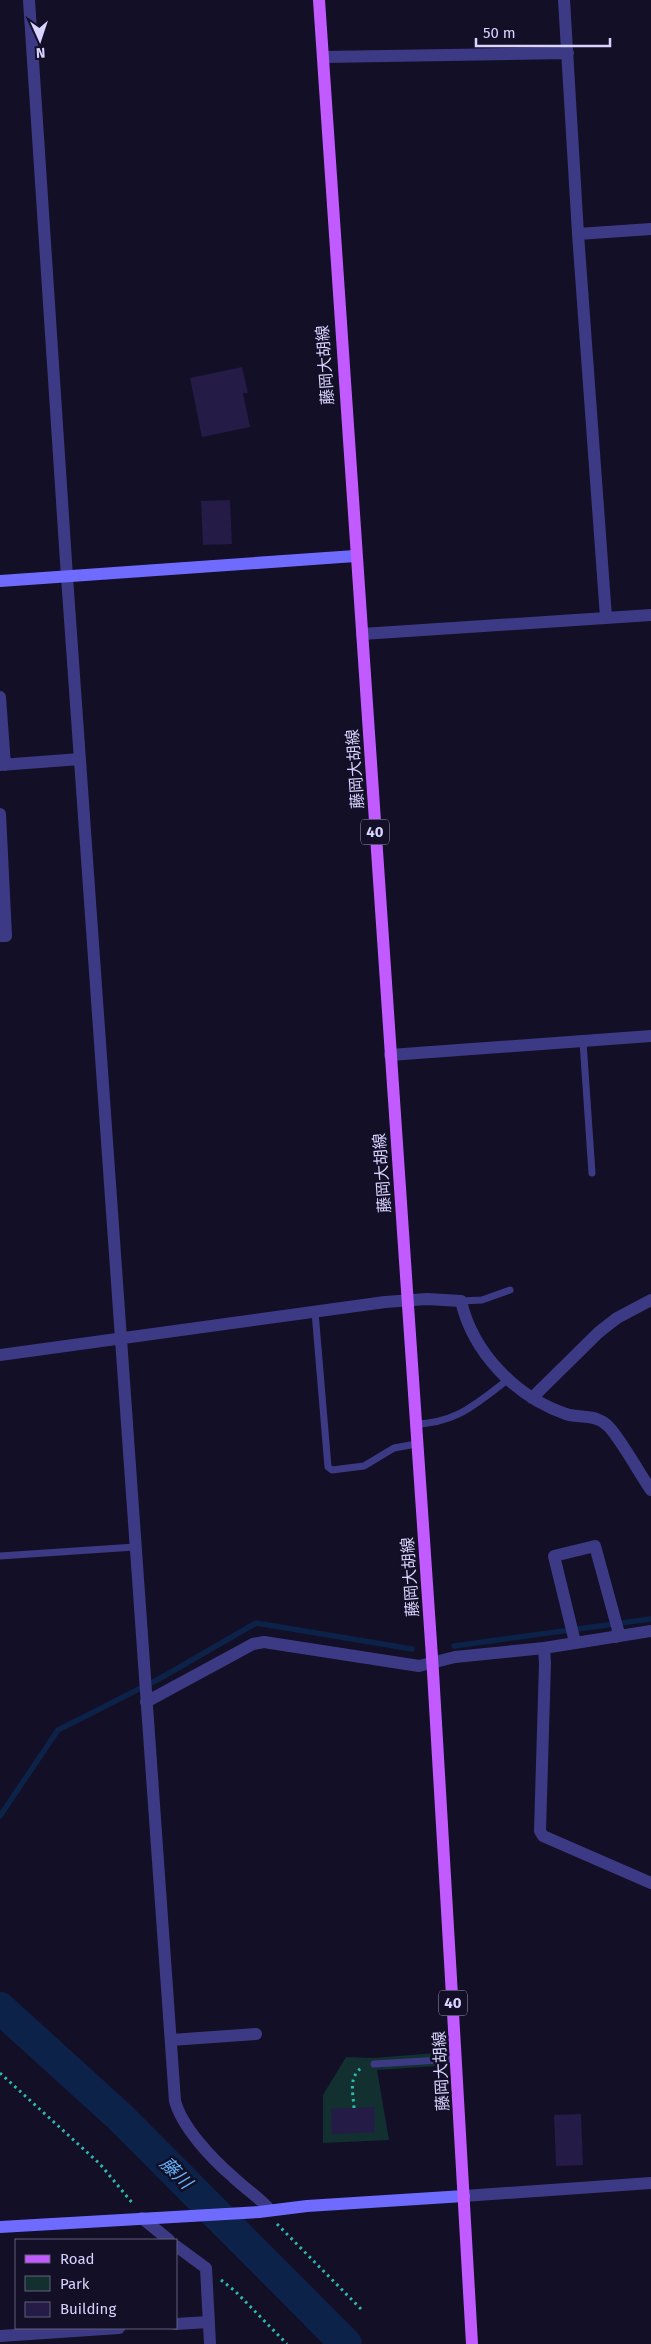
<svg xmlns="http://www.w3.org/2000/svg" width="651" height="2344" viewBox="0 0 651 2344" font-family="'Fira Sans','Noto Sans JP',sans-serif">
<rect width="100%" height="100%" fill="#130f26"/>
<path fill="#12302f" d="M435 2053 436 2066 377 2070 389 2140 323 2143V2095L346 2057 374 2058Z"/>
<g fill="none" stroke-linecap="round" stroke-linejoin="round">
<path stroke="#0c2248" stroke-width="5.5" d="M454 1646 651 1619
M0 1816 58 1730 159 1679 256 1623 412 1649"/>
<path stroke="#0c2248" stroke-width="32" d="M0 2008 120 2117 346 2344"/>
</g>
<path fill="#241b47" d="M242 367 248 393H243L250 427 202 437 190 378Z
M230 500 232 544 203 545 201 501Z
M374 2107 375 2132 332 2134 331 2109Z
M581 2114 583 2165 556 2166 554 2115Z"/>
<g fill="none" stroke-linecap="round" stroke-linejoin="round">
<path stroke="#2fb8b0" stroke-width="3" stroke-dasharray="2.5 4" stroke-linecap="butt" d="M0 2073 100 2164 134 2205
M354 2108C353 2092 348 2076 363 2067
M277 2224 362 2310
M221 2280 235 2291 287 2344"/>
<path stroke="#3d3a85" stroke-width="7" d="M583 1042 592 1173
M461 1301 482 1300 510 1290
M315 1312 328 1467 332 1470 364 1466 394 1448 416 1444
M415 1424C458 1423 476 1403 509 1379
M0 1556 135 1547
M374 2064 457 2059"/>
<path stroke="#3d3a85" stroke-width="12" d="M29 0 67 577 175 2101C182 2127 212 2159 232 2176 244 2188 259 2197 270 2210
M564 0 578 234 606 617
M323 57 568 53
M578 234 651 229
M362 634 651 615
M0 697 5 765
M0 765 80 759
M0 814 6 936H0
M390 1055 651 1036
M0 1355 385 1302 427 1299 461 1301C473 1353 516 1397 566 1414 581 1419 596 1413 609 1427 622 1441 639 1473 651 1490
M532 1398 599 1332 617 1318 651 1300
M575 1642 554 1556 595 1546 618 1630 616 1637
M544 1648 545 1663 540 1831 543 1836 651 1883
M146 1702 253 1644 264 1642 419 1666 455 1657 544 1648 651 1631
M171 2040 256 2034
M464 2196 651 2183
M142 2218 169 2240
M176 2246 206 2268 210 2344
M176 2324 208 2322
M0 2336 119 2328"/>
<path stroke="#6f6bff" stroke-width="12" d="M0 581 355 556
M0 2227 259 2212 307 2206 464 2196"/>
<path stroke="#c25bff" stroke-width="12" d="M319 0C354 558 395 1115 433 1672 448 1896 458 2120 472 2344"/>
</g>
<g text-anchor="middle" dominant-baseline="central" stroke-width="5" stroke-linejoin="round" paint-order="stroke">
<g fill="#130f26" stroke="#9e99be" stroke-width="1">
<rect x="361" y="819.5" width="28" height="25" rx="4"/>
<rect x="439" y="1990.5" width="28" height="25" rx="4"/>
</g>
<g font-size="15" font-weight="bold" fill="#d9d4ff">
<text x="375" y="832">40</text>
<text x="453" y="2003">40</text>
</g>
<g font-size="16" fill="#d9d4ff" stroke="#130f26">
<text transform="translate(325 365) rotate(-94)">藤岡大胡線</text>
<text transform="translate(355 769) rotate(-94)">藤岡大胡線</text>
<text transform="translate(382 1173) rotate(-94)">藤岡大胡線</text>
<text transform="translate(410 1577) rotate(-94)">藤岡大胡線</text>
<text transform="translate(441 2071) rotate(-93)">藤岡大胡線</text>
</g>
<g font-size="18" font-style="italic" fill="#62b6ff" stroke="#130f26">
<text transform="translate(176 2173) rotate(45)">藤川</text>
</g>
</g>
<rect x="15" y="2239" width="162" height="90" fill="#130f26" stroke="#625e7d"/>
<rect x="25" y="2255" width="25" height="8" fill="#c25bff" stroke="#625e7d"/>
<text x="60" y="2264" font-size="15" fill="#d9d4ff">Road</text>
<rect x="25" y="2276" width="25" height="15" fill="#12302f" stroke="#625e7d"/>
<text x="60" y="2289" font-size="15" fill="#d9d4ff">Park</text>
<rect x="25" y="2302" width="25" height="15" fill="#241b47" stroke="#625e7d"/>
<text x="60" y="2314" font-size="15" fill="#d9d4ff">Building</text>
<g transform="translate(40 40) rotate(177)" stroke="#130f26" stroke-width="4" paint-order="stroke">
<path d="M0-4L9 19L0 12L-9 19Z" fill="#d9d4ff"/>
<text y="-8" font-size="14" font-weight="bold" text-anchor="middle" fill="#d9d4ff">N</text>
</g>
<path d="M476 38v8h134v-8" fill="none" stroke="#d9d4ff" stroke-width="2.5"/>
<text x="483" y="38" font-size="15" fill="#d9d4ff" stroke="#130f26" stroke-width="4" paint-order="stroke">50 m</text>
</svg>
